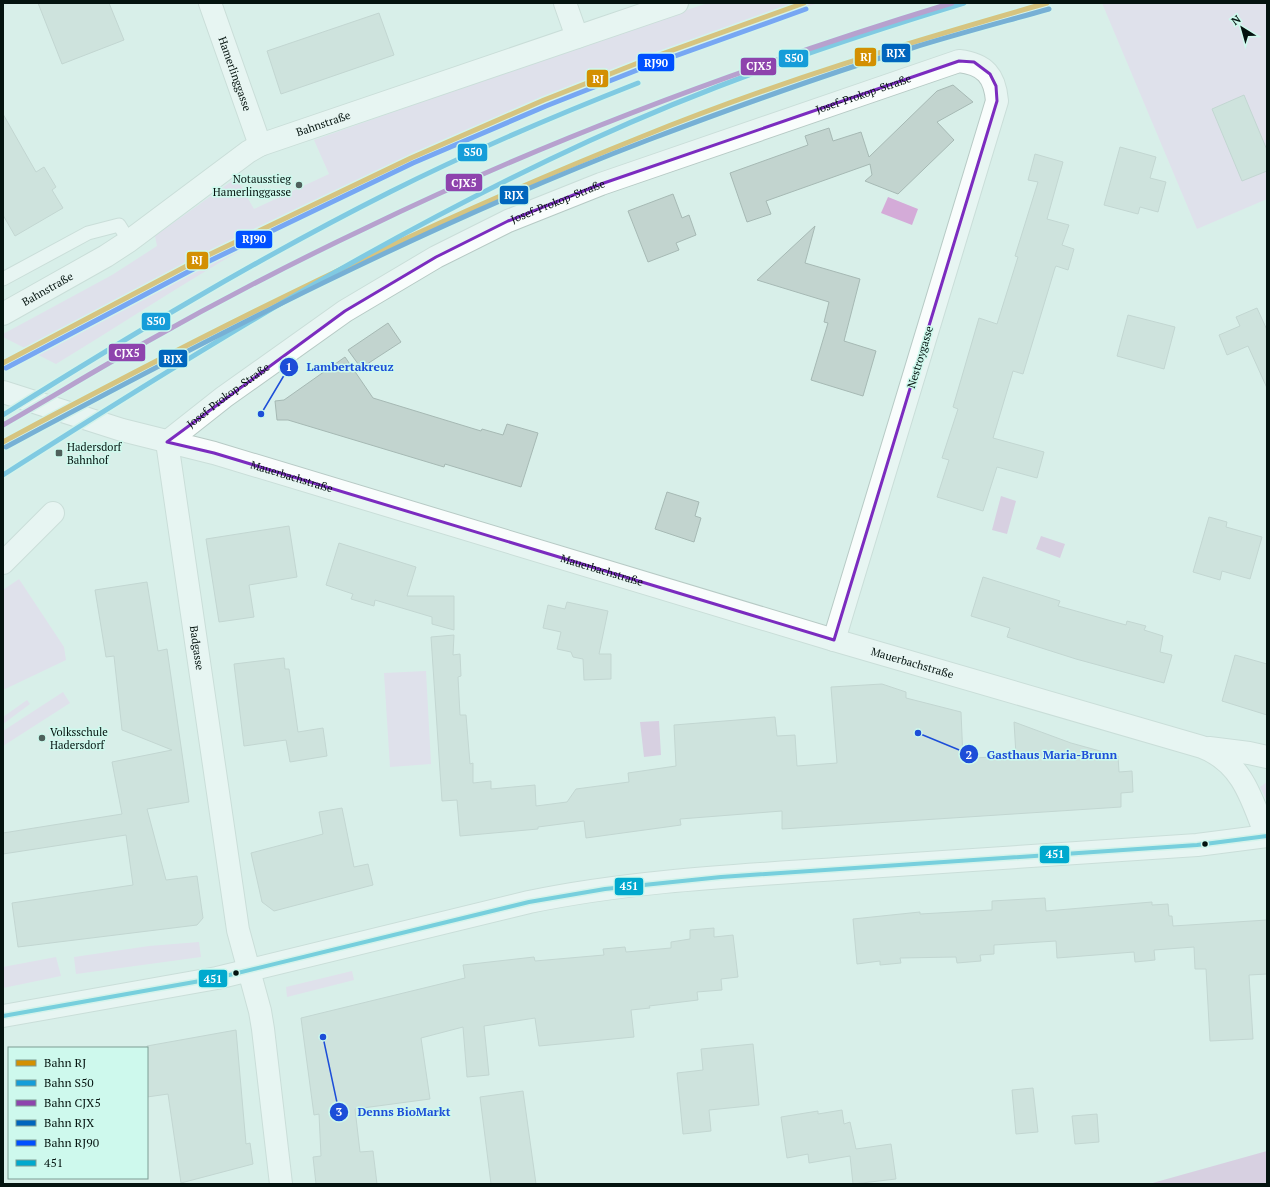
<svg xmlns="http://www.w3.org/2000/svg" width="1270" height="1187" viewBox="0 0 1270 1187" font-family="'PT Serif',serif">
<rect width="100%" height="100%" fill="#d8efe9"/>
<path fill="#e7d0ee" d="M708 3H819C773 16 728 33 682 49 522 106 365 177 219 263 164 296 110 331 56 364L3 337V334L112 275 157 246 155 236 236 178 254 209 329 174 314 140 623 31Z
M1102 3H1267V199L1197 229Z
M19 579 64 647 66 660 3 690V590Z
M426 671 431 764 390 767 384 673Z
M63 692 70 703 3 746V731Z
M27 700 30 704 3 724V717Z
M1267 782V801L1260 787Z
M199 942 201 957 76 974 74 957 149 946Z
M56 957 61 976 3 988V967Z
M352 971 354 980 287 997 286 987Z"/>
<path fill="#d4abd8" d="M888 197 918 209 912 225 881 213Z
M1001 496 1016 501 1007 534 992 530Z
M1041 536 1065 544 1060 558 1036 549Z
M659 721 661 755 644 757 640 722Z
M1267 1151V1184H1149Z"/>
<path fill="#c2d4cf" stroke="#a6b9b4" d="M38 3H109L124 40 62 64Z
M379 13 394 55 281 94 267 51Z
M953 85 973 102 937 122 954 140 898 194 865 181 872 175 870 164 766 201 771 214 747 222 730 173 808 145 805 136 829 128 833 141 861 132 869 157 937 91Z
M1244 95 1267 150V171L1242 181 1212 109Z
M3 114 36 172 44 167 56 187 52 190 63 208 15 236 3 215Z
M1120 147 1156 157 1150 178 1166 182 1158 212 1140 207 1138 214 1104 205Z
M1035 154 1063 162 1047 219 1069 225 1062 245 1074 249 1068 270 1056 266 1055 268 1023 374 1013 371 993 438 1044 452 1037 478 997 467 983 511 937 497 949 460 942 458 958 409 953 407 979 318 997 324 1018 257 1015 256 1038 182 1028 180Z
M673 194 682 218 689 215 696 235 676 243 679 250 648 262 628 211Z
M815 226 805 263 860 279 844 341 876 351 863 396 811 380 828 323 824 322 829 302 757 280Z
M1257 308 1267 330V388L1248 346 1227 355 1219 335 1240 326 1236 317Z
M1128 315 1175 327 1164 369 1117 356Z
M388 323 401 342 361 368 348 350Z
M345 357 373 398 481 431 482 429 503 435 507 424 538 433 521 487 445 464 444 467 288 420H277L275 401 284 400Z
M667 492 699 502 695 516 701 518 694 542 655 529Z
M1209 517 1227 522 1226 527 1262 537 1250 579 1222 571 1220 580 1193 572Z
M289 526 297 577 249 585 254 617 219 622 206 539Z
M339 543 416 567 407 596H454V630L432 624V617L375 600 374 606 351 599 353 594 326 585Z
M983 577 1060 601 1058 606 1126 625 1127 621 1146 626 1144 630 1163 636 1160 652 1172 655 1164 683 1076 659 1007 637 1010 628 971 616Z
M147 582 158 651 167 649 189 802 147 809 166 880 197 876 203 918 197 925 18 947 12 903 133 885 126 835 3 854V833L122 814 112 762 172 750 122 730 114 656 106 657 95 590Z
M567 602 608 611 599 654H611V679L584 680 583 659 573 657 571 652 557 649 561 632 543 628 548 605 565 609Z
M454 635 453 655 460 654 461 676 458 677 460 715H466L470 764 473 763V783L491 781V789L535 785 536 806 567 802 576 789 629 782 628 773 676 766 674 725 775 717 777 736 795 735 797 766 837 763 831 687 882 684 906 692V698L961 712 963 759 1016 755 1014 722 1071 743 1118 756 1119 772 1132 771 1133 792 1121 793V807L952 818 782 829V811L680 819 681 825 586 838 584 821 538 827V829L460 836 457 800 442 801 431 637Z
M1235 655 1267 664V715L1222 701Z
M284 658 285 669H289L298 732 323 728 327 756 290 762 286 740 244 746 234 664Z
M342 808 354 867 368 864 373 885 274 911 262 902 251 853 323 834 319 812Z
M1045 898 1046 911 1152 902V905L1168 904 1169 916H1172L1173 926 1267 920V974L1249 975 1253 1039 1210 1041 1206 969H1195L1194 947 1154 950 1155 960 1135 962 1134 952 1057 958 1056 941 994 945V954L980 955 981 961 957 963 956 957 900 958 901 963 880 965V961L857 964 853 919 920 912V914L992 910V901Z
M714 928V937L733 935 738 977 721 979 722 990 697 992 698 1000 649 1006 650 1008 631 1010 634 1037 539 1046 535 1018 484 1026 489 1075 467 1077 463 1027 421 1038 430 1099 355 1109 360 1152 373 1151 377 1184H316L313 1157 321 1156 319 1114 314 1115 301 1018 465 978 463 965 534 957 535 961 604 955 603 949 625 947 626 952 671 948V942L690 939V930Z
M236 1030 246 1144 250 1143 253 1164 181 1183 168 1094 147 1097V1046Z
M753 1044 759 1105 709 1110 711 1131 683 1134 677 1073 703 1070 701 1049Z
M1033 1088 1038 1132 1016 1134 1012 1090Z
M523 1091 536 1184H491L480 1097Z
M842 1110 844 1124 850 1122 856 1149 891 1144 896 1179 853 1184 850 1156 809 1163 808 1154 787 1158 781 1117 818 1111V1114Z
M1097 1114 1099 1142 1075 1144 1072 1116Z"/>
<g fill="none" stroke-linecap="round" stroke-linejoin="round">
<g stroke="#b7cac5" stroke-width="15">
<path id="service" d="M3 279 88 233 119 225 129 241"/>
</g>
<g stroke="#b7cac5" stroke-width="24">
<g id="minor">
<path id="s1" d="M210 3 260 145"/>
<path d="M565 3 577 37"/>
<path id="s2" d="M3 314 106 256 129 241 248 152 260 145 677 3"/>
<path id="s3" d="M167 442 224 397 345 311 436 257 508 221 601 184 959 61C985 64 995 76 997 101L834 640"/>
<path d="M3 563 53 513"/>
</g>
</g>
<g stroke="#b7cac5" stroke-width="24">
<g id="secondary">
<path id="s4" d="M3 392 122 430 214 453 834 640 1202 747C1242 762 1252 799 1266 836"/>
<path id="s5" d="M167 442 238 930 260 1011 263 1029 281 1184"/>
<path d="M1209 748 1249 753 1267 757"/>
<path d="M3 1016 217 978 529 902C630 881 734 876 837 869 957 861 1077 853 1197 845L1267 836"/>
</g>
</g>
<use href="#service" stroke="#f9fdfc" stroke-width="13"/>
<use href="#minor" stroke="#f9fdfc" stroke-width="22"/>
<use href="#secondary" stroke="#f9fdfc" stroke-width="22"/>
<g stroke="#cef9ed" stroke-width="7">
<path id="bus-1" d="M3 1016 217 978 529 902 605 889 721 877 1197 845 1267 836"/>
</g>
<use href="#bus-1" stroke="#00a9ce" stroke-width="4"/>
<g stroke="#cef9ed" stroke-width="8">
<path id="rail-1" d="M3 363 198 260 411 158 544 100 648 59 804 3
M3 442C211 330 421 225 641 137 773 83 910 42 1047 3"/>
</g>
<g stroke="#cef9ed" stroke-width="8">
<path id="rail-2" d="M3 415C129 336 257 259 390 192 471 151 554 116 638 83
M3 475C193 354 384 235 589 141 710 85 836 42 964 3"/>
</g>
<g stroke="#cef9ed" stroke-width="8">
<path id="rail-3" d="M3 425C52 397 99 368 148 341 219 301 292 263 366 228 555 136 752 64 952 3"/>
</g>
<g stroke="#cef9ed" stroke-width="8">
<path id="rail-4" d="M6 447C215 335 426 225 648 140 735 107 823 75 912 48 957 34 1003 22 1049 9"/>
</g>
<g stroke="#cef9ed" stroke-width="8">
<path id="rail-5" d="M6 368 201 265 413 163 546 106 650 65 806 9"/>
</g>
<use href="#rail-1" stroke="#d39002" stroke-width="5"/>
<use href="#rail-2" stroke="#159dd9" stroke-width="5"/>
<use href="#rail-3" stroke="#8e44ad" stroke-width="5"/>
<use href="#rail-4" stroke="#0065bd" stroke-width="5"/>
<use href="#rail-5" stroke="#0050ff" stroke-width="5"/>
</g>
<path d="M0 0H1270V1187H0ZM959 61 974 62 990 74 996 86 997 101 834 640 214 453 167 442 345 311 436 257 508 221 601 184Z" fill="#d8efe9" fill-opacity=".55" fill-rule="evenodd"/>
<path fill="none" stroke="#7b2cbf" stroke-width="3" stroke-linejoin="round" d="M959 61 974 62 990 74 996 86 997 101 834 640 214 453 167 442 345 311 436 257 508 221 601 184Z"/>
<g fill="#4e605b" stroke="#cef9ed" stroke-width="1.5">
<circle cx="299" cy="185" r="4"/>
<rect x="55" y="449" width="8" height="8" rx="2"/>
<circle cx="42" cy="738" r="4"/>
</g>
<g fill="#04130f" stroke="#cef9ed" stroke-width="1.5">
<circle cx="1205" cy="844" r="3.5"/>
<circle cx="236" cy="973" r="3.5"/>
</g>
<g text-anchor="middle" dominant-baseline="central" stroke-width="3" stroke-linejoin="round" paint-order="stroke">
<g font-size="11" fill="#04130f" stroke="#cef9ed">
<text stroke="none"><textPath href="#s1" startOffset="75">Hamerlinggasse</textPath></text>
<text stroke="none"><textPath href="#s3" startOffset="785">Josef-Prokop-Straße</textPath></text>
<text stroke="none"><textPath href="#s2" startOffset="375">Bahnstraße</textPath></text>
<text stroke="none"><textPath href="#s3" startOffset="461">Josef-Prokop-Straße</textPath></text>
<text stroke="none"><textPath href="#s2" startOffset="51">Bahnstraße</textPath></text>
<text transform="translate(920 357) rotate(-73)">Nestroygasse</text>
<text stroke="none"><textPath href="#s3" startOffset="77">Josef-Prokop-Straße</textPath></text>
<text stroke="none"><textPath href="#s4" startOffset="301">Mauerbachstraße</textPath></text>
<text stroke="none"><textPath href="#s4" startOffset="625">Mauerbachstraße</textPath></text>
<text stroke="none"><textPath href="#s5" startOffset="208">Badgasse</textPath></text>
<text stroke="none"><textPath href="#s4" startOffset="949">Mauerbachstraße</textPath></text>
</g>
<g font-size="11" fill="#04130f" stroke="#cef9ed" text-anchor="start">
<text x="291" y="179" text-anchor="end">Notausstieg<tspan x="291" dy="13">Hamerlinggasse</tspan></text>
<text x="67" y="447">Hadersdorf<tspan x="67" dy="13">Bahnhof</tspan></text>
<text x="50" y="732">Volksschule<tspan x="50" dy="13">Hadersdorf</tspan></text>
</g>
</g>
<path fill="none" stroke="#1d4ed8" stroke-width="1.5" d="M261 414L289 367M918 733L969 754M323 1037L339 1112"/>
<g fill="#1d4ed8" stroke="#cef9ed" stroke-width="1.5">
<circle cx="261" cy="414" r="4"/>
<circle cx="918" cy="733" r="4"/>
<circle cx="323" cy="1037" r="4"/>
<circle cx="289" cy="367" r="10"/>
<circle cx="969" cy="754" r="10"/>
<circle cx="339" cy="1112" r="10"/>
</g>
<g font-size="12" text-anchor="middle" font-weight="bold" fill="#fff">
<text x="289" y="371">1</text>
<text x="969" y="759">2</text>
<text x="339" y="1116">3</text>
</g>
<g font-size="12" text-anchor="middle" font-weight="bold" fill="#1d4ed8" stroke="#cef9ed" stroke-width="3" stroke-linejoin="round" paint-order="stroke">
<text x="350" y="371">Lambertakreuz</text>
<text x="1052" y="759">Gasthaus Maria-Brunn</text>
<text x="404" y="1116">Denns BioMarkt</text>
</g>
<g stroke="#cef9ed" stroke-width="1.5">
<rect x="881" y="43" width="30" height="20" rx="4" fill="#0065bd"/>
<rect x="854" y="47" width="23" height="20" rx="4" fill="#d39002"/>
<rect x="778" y="49" width="31" height="19" rx="4" fill="#159dd9"/>
<rect x="637" y="53" width="38" height="19" rx="4" fill="#0050ff"/>
<rect x="740" y="57" width="37" height="19" rx="4" fill="#8e44ad"/>
<rect x="586" y="69" width="23" height="19" rx="4" fill="#d39002"/>
<rect x="457" y="143" width="31" height="19" rx="4" fill="#159dd9"/>
<rect x="445" y="173" width="38" height="19" rx="4" fill="#8e44ad"/>
<rect x="499" y="185" width="30" height="20" rx="4" fill="#0065bd"/>
<rect x="235" y="230" width="38" height="19" rx="4" fill="#0050ff"/>
<rect x="186" y="251" width="23" height="19" rx="4" fill="#d39002"/>
<rect x="141" y="312" width="30" height="19" rx="4" fill="#159dd9"/>
<rect x="108" y="343" width="38" height="19" rx="4" fill="#8e44ad"/>
<rect x="158" y="349" width="30" height="19" rx="4" fill="#0065bd"/>
<rect x="1039" y="845" width="31" height="19" rx="4" fill="#00a9ce"/>
<rect x="614" y="877" width="30" height="19" rx="4" fill="#00a9ce"/>
<rect x="198" y="969" width="30" height="19" rx="4" fill="#00a9ce"/>
</g>
<g font-size="11" text-anchor="middle" font-weight="bold" fill="#fff">
<text x="896" y="57">RJX</text>
<text x="866" y="61">RJ</text>
<text x="794" y="62">S50</text>
<text x="656" y="67">RJ90</text>
<text x="759" y="70">CJX5</text>
<text x="598" y="83">RJ</text>
<text x="473" y="156">S50</text>
<text x="464" y="187">CJX5</text>
<text x="514" y="199">RJX</text>
<text x="254" y="243">RJ90</text>
<text x="197" y="264">RJ</text>
<text x="156" y="325">S50</text>
<text x="127" y="357">CJX5</text>
<text x="173" y="363">RJX</text>
<text x="1055" y="858">451</text>
<text x="629" y="890">451</text>
<text x="213" y="983">451</text>
</g>
<rect width="1270" height="1187" fill="none" stroke="#04130f" stroke-width="8"/>
<rect x="8" y="1047" width="140" height="132" fill="#cef9ed" stroke="#7d9d94"/>
<rect x="16" y="1060" width="20" height="6" fill="#d39002" stroke="#7d9d94"/>
<text x="44" y="1067" font-size="12" fill="#04130f">Bahn RJ</text>
<rect x="16" y="1080" width="20" height="6" fill="#159dd9" stroke="#7d9d94"/>
<text x="44" y="1087" font-size="12" fill="#04130f">Bahn S50</text>
<rect x="16" y="1100" width="20" height="6" fill="#8e44ad" stroke="#7d9d94"/>
<text x="44" y="1107" font-size="12" fill="#04130f">Bahn CJX5</text>
<rect x="16" y="1120" width="20" height="6" fill="#0065bd" stroke="#7d9d94"/>
<text x="44" y="1127" font-size="12" fill="#04130f">Bahn RJX</text>
<rect x="16" y="1140" width="20" height="6" fill="#0050ff" stroke="#7d9d94"/>
<text x="44" y="1147" font-size="12" fill="#04130f">Bahn RJ90</text>
<rect x="16" y="1160" width="20" height="6" fill="#00a9ce" stroke="#7d9d94"/>
<text x="44" y="1167" font-size="12" fill="#04130f">451</text>
<g transform="translate(1242 28) rotate(323)" stroke="#cef9ed" stroke-width="3" paint-order="stroke">
<path d="M0-3L7 15L0 10L-7 15Z" fill="#04130f"/>
<text y="-6" font-size="11" font-weight="bold" text-anchor="middle" fill="#04130f">N</text>
</g>
</svg>
